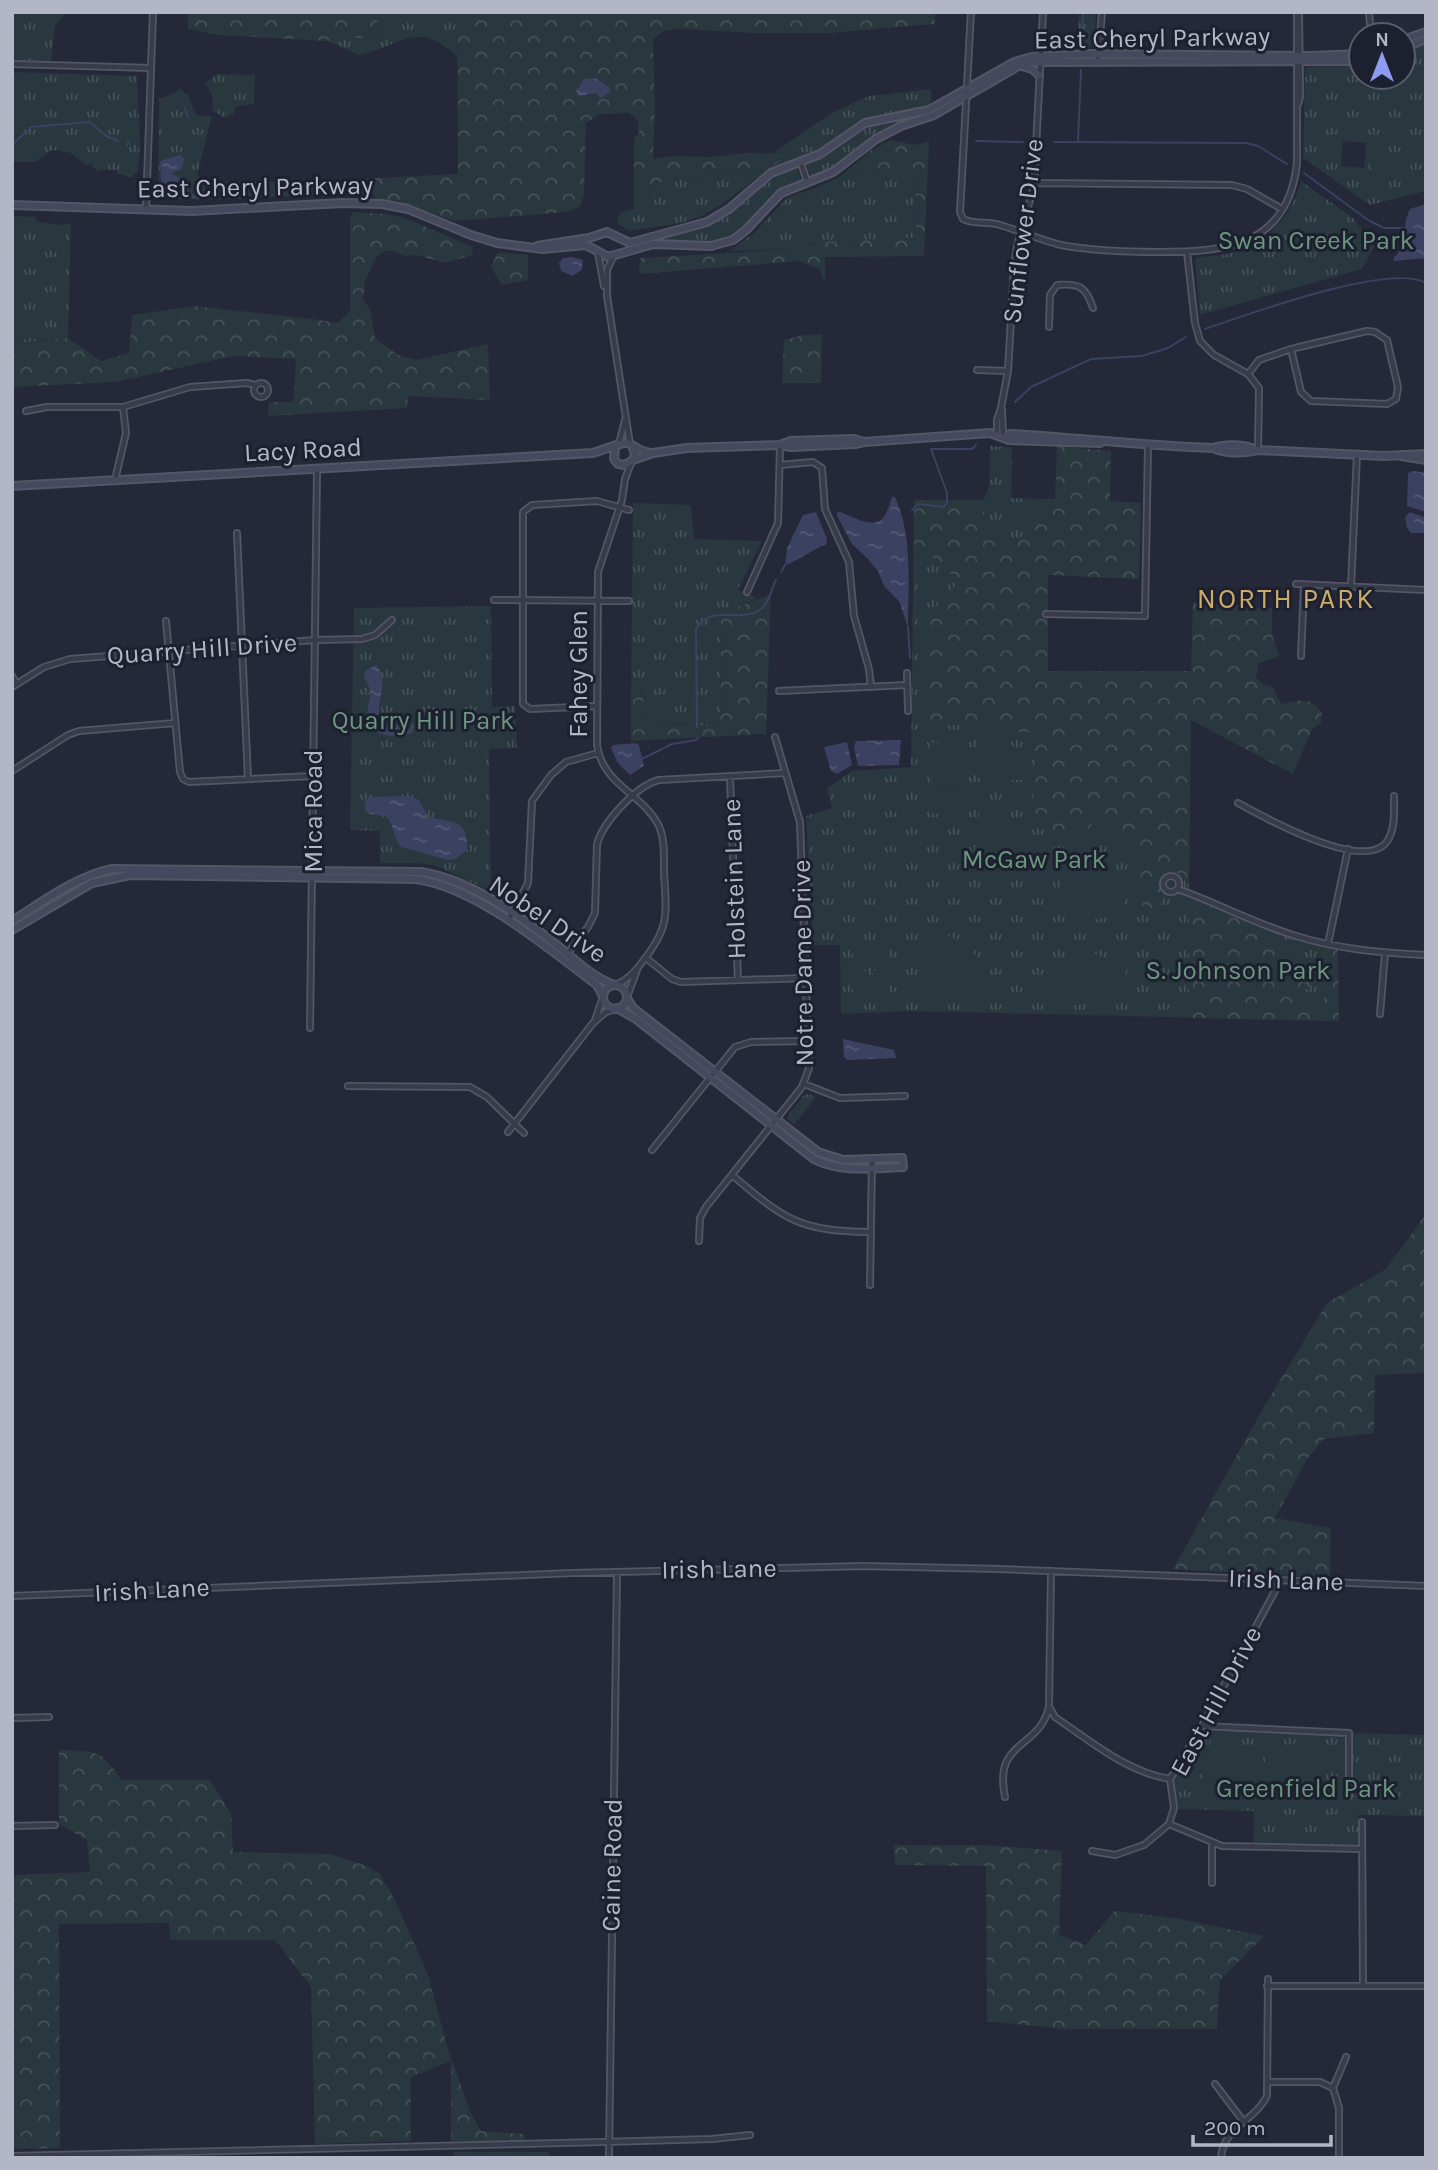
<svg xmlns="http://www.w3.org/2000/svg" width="1438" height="2170" viewBox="0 0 1438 2170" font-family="Karla,sans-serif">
<defs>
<pattern id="grass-tufts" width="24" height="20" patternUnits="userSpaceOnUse" patternTransform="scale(1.75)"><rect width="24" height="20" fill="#29373e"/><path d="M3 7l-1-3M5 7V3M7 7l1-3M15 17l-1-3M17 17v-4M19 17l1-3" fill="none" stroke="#465258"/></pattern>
<pattern id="forest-crowns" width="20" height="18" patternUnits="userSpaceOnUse" patternTransform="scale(1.75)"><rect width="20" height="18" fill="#29373e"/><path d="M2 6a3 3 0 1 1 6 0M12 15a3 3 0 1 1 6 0" fill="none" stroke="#465258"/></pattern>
<pattern id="water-ripples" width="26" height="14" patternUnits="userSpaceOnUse" patternTransform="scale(1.75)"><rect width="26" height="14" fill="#3b4161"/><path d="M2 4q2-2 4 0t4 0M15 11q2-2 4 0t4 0" fill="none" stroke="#555a76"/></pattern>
</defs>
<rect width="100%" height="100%" fill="#242839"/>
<path fill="url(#grass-tufts)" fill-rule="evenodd" d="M12 12H66L55 26 51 61 12 60Z
M378 12H457V57C418 18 402 46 359 55L328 41 342 35 377 40Z
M1079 12H1096L1094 42 1088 49H1077Z
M1426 45V191L1370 205 1303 158 1305 69 1309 67 1361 66V77H1403V52ZM1343 141 1366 143 1364 168 1341 166Z
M12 72 137 76 140 141 138 172 133 174V177H127L125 175 117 174V170H102L97 172 91 164 86 165 71 153 54 150 50 151 36 162H12Z
M217 74 255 75 254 104 235 107 234 117 232 113 225 118 213 111 212 94 205 83Z
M178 88 188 95 196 115 212 116 197 175 203 179 229 181 279 182 304 186 324 180 333 195C307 195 170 204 158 196L159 99 177 92ZM165 160 173 171 171 173C184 181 186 189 197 198L182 195 168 182 160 187V161Z
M931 89V104L916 110 880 115 856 123 822 148 762 174 725 202 702 216 681 223 629 231 617 223 619 213 634 209V189H644L668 179 761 171 791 154 773 153 833 112 869 96Z
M910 117 911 120 882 132 835 167 814 176 810 175 806 165 808 160 864 127Z
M796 166 801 180 775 194 745 227 727 240 711 243 651 242C669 232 694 233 713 221 743 202 761 177 796 166Z
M853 166 867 171 915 169 916 238 819 242 794 249 729 251 753 234 788 197 818 187 839 177Z
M1301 181 1353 218 1375 246 1362 269 1200 315 1195 259C1205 255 1217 256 1227 254 1264 246 1292 217 1301 181Z
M12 216 36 217V221L60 225 71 223 68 338 12 344Z
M990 446 1012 447 1011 498 1048 499 1047 671H1191L1189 895 1270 931 1338 950 1339 1021 909 1011 841 1014 840 945H813L806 816 832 808 827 788 852 771 911 767 914 500H983L989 487Z
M633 503 691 505 694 539 762 541 738 590 757 598 721 615 720 727 645 721 642 689 631 694Z
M491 606 492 707 515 706 517 748 489 749 491 891 436 866 417 863H380V831L350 830 354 608Z
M808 1094 816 1097 794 1125 788 1120V1116L804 1095Z
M1205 1729 1426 1735V1816L1358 1815V1845L1253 1844 1254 1811 1177 1809 1173 1779Z"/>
<path fill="url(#forest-crowns)" d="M188 12H378L377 40 342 36 328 41 217 35 188 29Z
M457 12H655L656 14 695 12H935V24L829 33H755L678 29 664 31 653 39 655 107 653 159 672 156 710 157 747 153 792 154 791 156 761 171 668 179 644 189H634V138L639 133 638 121 629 113 600 114 586 123 584 195 580 206 568 212 455 221 398 201 375 199V195L355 193 351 185 354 179 458 174Z
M891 140 915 145 929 141 924 256 825 257V283L819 269 800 261 639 274 640 258 794 249 819 242 916 237 915 170 867 171 853 166 870 151Z
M353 212 386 214 405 218 473 247 472 255 446 263 416 255 405 256 392 251H385L376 258 365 281 363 300 370 309 375 338 398 355 417 360 488 344 490 400 408 396 407 408 268 416 269 402H293L296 359 233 356 116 382 12 387V344L68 338 101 361 129 353 132 315 194 306 306 318 338 323 350 311V217Z
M498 252 528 255V280L502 285 491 267Z
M822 334 821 383H782L784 340 804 335Z
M1057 446 1111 451 1110 501 1141 503 1139 579 1048 575V671L1191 672 1193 602 1272 608V634L1279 656 1259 663 1256 677 1263 684 1273 687 1281 704C1301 700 1307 696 1322 712L1321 723 1312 729 1293 774 1191 720 1189 881H1185L1175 870 1164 871 1159 882 1165 896 1158 908 1144 909 1131 885 1137 846C1112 840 1115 828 1095 820L1082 838 1049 832 1033 809 1036 732H1004L979 726 926 724C926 696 921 646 930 620 935 604 947 592 960 582L932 557 914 555V500H983L987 540 1028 538 1034 499H1055Z
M771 594 766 734 631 741V694L642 689 645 721 720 727 721 614Z
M1189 896 1270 931 1269 942 1312 965 1314 978 1309 988 1297 993 1302 1008 1315 1009 1324 1003 1327 947 1338 950 1339 1021 1189 1018Z
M1426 1214V1373L1375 1375 1374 1433 1324 1439 1307 1459 1275 1518 1331 1528 1330 1578 1173 1569 1265 1405 1327 1303 1386 1269Z
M59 1750C98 1752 98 1748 122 1780H210L231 1814 233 1852 330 1854 367 1866 379 1873 394 1898 428 1975 448 2049 471 2113 481 2131 524 2134 525 2141H451V2061L411 2077V2141L315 2144 311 1987 275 1940H170L169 1923 59 1924 60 2148 12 2149V1875L90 1872 87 1840 59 1824Z
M893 1845H986L1062 1851 1059 1935 1086 1945 1114 1911 1175 1918 1264 1936 1220 1980 1217 2029H1064L987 2021 986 1866 895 1865Z
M454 2152H549V2158H454Z"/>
<path fill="#29373e" d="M1408 151 1411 174 1357 179V171L1373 170 1371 154Z
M978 733C1009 733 1023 751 1025 780H981L979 777Z
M932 743H967V766L932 765Z
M932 767H966V790L932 789Z
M931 791 965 792V814H931Z
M980 806C1017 810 1038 840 1034 875L976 869 973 866Z
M1072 860C1101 864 1124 883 1126 914L1072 922 1064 916 1057 862Z
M922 933C963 933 984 952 988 992L931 995 926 993Z
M853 940H869V962L853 963Z
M873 940H889V962L873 963Z
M1075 943 1127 970C1113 1001 1072 1016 1043 996L1070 946Z
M889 970V993H873V971Z
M853 971H869V993H853Z
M1211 1740C1253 1741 1265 1772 1252 1808L1201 1793 1199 1789Z
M1317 1740 1324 1798 1322 1803 1263 1804C1261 1749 1263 1748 1317 1740Z"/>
<path fill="url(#water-ripples)" d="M595 78 609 87 610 92 601 98 596 93 578 96 576 89 579 88 583 79Z
M180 155 184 159 182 169 171 173 183 180 189 191 197 197 195 199 182 195 168 182 165 184V189L162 191 161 190 160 161Z
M1426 204V258L1394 261V257C1406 250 1402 224 1410 209Z
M572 257 583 260 582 270 572 276 561 271 559 263 563 258Z
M1413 471 1426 473V512L1407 506 1408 473Z
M892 497H895C913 536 908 584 908 627L899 601 884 586 878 571 867 558 852 544 837 516V512H840C853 516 877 533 886 513 889 508 890 502 892 497Z
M816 512 827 539 826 544C816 548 790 565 785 565L787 548 803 515Z
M1410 512 1426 518V533H1411L1407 528 1405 517Z
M376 665C391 683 375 699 380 719 390 726 404 725 414 732 400 739 375 737 365 724L371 692 364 676 365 671Z
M901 740 899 765 858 766 854 747 856 741Z
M847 742 852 765 837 774 831 771 824 747Z
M636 743 639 745 644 766 630 775 617 762 611 748 613 745Z
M410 796 419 800 428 817C451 822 469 819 467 849L456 859 448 860 401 847C393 838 395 826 386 816L370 814 365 811V802L370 797Z
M843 1039 894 1050 896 1058 847 1060 844 1057Z"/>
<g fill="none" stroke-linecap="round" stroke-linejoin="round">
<path stroke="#3b4161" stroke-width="2" d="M1082 46 1083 12
M185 108 188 118
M976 141 1023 142
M1054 142 1246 143 1258 146 1287 164
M1078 142 1081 70
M12 145 31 127 90 122 106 136 118 141
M127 145 129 141
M1304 173 1368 220 1384 228H1403
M1205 329C1246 315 1390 262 1426 283
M1015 402 1031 387 1091 359 1142 356 1168 348 1186 337
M912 510 919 504 944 507 947 502V493L931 449H972L976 445
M781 572 785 565
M908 627 910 658
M697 727 696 629C711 603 741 624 761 609 770 602 771 589 776 580
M642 759 672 744 696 740 698 738"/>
<g stroke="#535665" stroke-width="8">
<path id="street" d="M971 12 960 212 963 219C975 225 987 221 1000 225 1020 231 1040 240 1061 245 1093 251 1125 252 1158 252 1227 252 1288 246 1297 163V12
M1369 12 1371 35
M1098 61 1102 12
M12 64 151 68
M1298 104 1300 97 1299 12
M800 161 807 181
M1034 183 1232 185 1247 189 1282 209
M146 210 153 12
M1187 252 1195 323 1200 341 1214 355 1248 374 1259 388 1258 450
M598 253 604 286
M613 257 607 270V296L630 444
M1049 327 1050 295 1057 285C1080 283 1086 287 1093 308
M977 370 1008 371
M1248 374 1259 360 1288 350 1295 348 1367 331 1375 332 1387 340 1398 387 1396 399 1387 404 1311 401 1301 392 1291 349
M254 390a7 7 0 1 1 14 0a7 7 0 1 1-14 0Z
M1002 410 1003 437
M26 411 47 407H123L190 387 247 383 256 385
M997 435V420L1001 408 1008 371 1014 266 1017 246 1034 186 1043 12
M619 444 625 420
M780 465 813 462 822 468 825 509 849 562 854 616 869 669 871 687
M115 480 126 433 123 407
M237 533 248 779
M1296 584 1426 590
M1351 587 1357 454
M747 592 778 523 780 445
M494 600 629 601
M1046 614 1145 616 1148 446
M166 621 180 772 183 779 189 782 313 776
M1301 656 1304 585
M907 673 908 711
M12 676 17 684
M12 687 44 667 70 659 315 640 362 639 375 635 392 620
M779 691 907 685
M597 706 530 709 523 704V512L532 505 597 501 629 510
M12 771 68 735 79 731 175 723
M730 777 738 980
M1238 803C1265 818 1359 870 1385 844 1396 832 1394 811 1394 796
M1163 884a8 8 0 1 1 16 0a8 8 0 1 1-16 0Z
M1178 889C1217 903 1254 923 1293 935 1337 949 1380 953 1426 955
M509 919 528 883 532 801 551 775 566 762 598 753
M1328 944 1348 849
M567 954 588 927 595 913 597 844C603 822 637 785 659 780L785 773
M646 958 672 979 681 982 807 978
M615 985C627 981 636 971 643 961 671 925 666 914 664 871 664 855 665 838 658 824 641 793 603 785 597 745L598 572 622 500 625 479 631 463
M627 997 637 970
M1380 1014 1385 953
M594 1023 603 997
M310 1028 317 469
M804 1084 840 1098 905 1096
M348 1086 470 1087 487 1097 524 1133
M508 1132 593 1023 606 1012 615 1009
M652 1150 735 1047 751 1042 809 1041
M732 1175C785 1220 799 1231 870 1232
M699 1241 700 1218 706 1207 802 1087 809 1068 800 822 775 737
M870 1285 872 1159
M12 1596 572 1573 863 1566 999 1569 1426 1586
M1050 1708 1055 1717C1090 1741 1127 1772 1170 1779
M12 1718 49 1717
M1202 1726 1349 1733V1796
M1005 1797C993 1739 1039 1750 1049 1707L1051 1571
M1362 1822 1363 1986
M1169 1824 1222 1846 1362 1849
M12 1826 55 1825
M1092 1851 1115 1855 1144 1845 1169 1824 1174 1808 1170 1779 1202 1726 1281 1580
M1212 1883V1843
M1267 1986H1426
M1268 2082H1320L1333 2088
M1215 2084 1244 2122
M1333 2088 1339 2108V2158
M1333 2088 1346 2057
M12 2156 603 2142 712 2139 750 2135
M609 2158 617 1572
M1221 2158C1223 2127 1255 2121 1267 2096L1268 1979"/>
</g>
<g stroke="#535665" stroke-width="10">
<path id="secondary" d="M1403 40 1426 32
M1403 48 1426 39
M1022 66 1032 69 1039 75
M12 205 192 211 342 203 382 204 408 209 471 235 497 243 543 249 586 245 608 257 653 244 711 246 733 240 746 230 781 193 833 172 876 139 901 126 934 115 1020 65 1030 62 1361 61
M537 246 589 238 607 232 630 243 707 222 729 209 771 173 820 154 865 123 929 110 1014 62 1032 57 1089 54 1311 56 1361 54
M1003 437 1010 434C1078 438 1145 446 1213 448 1225 444 1245 444 1256 450
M864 442 990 433 1009 440 1100 443
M615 447 614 459 618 464 625 465 633 460 635 454 633 448
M1213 448C1226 454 1244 453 1258 450L1384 456 1426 454
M1401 456 1426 460
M633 460 653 453 687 448 780 445 791 447 855 444 864 442 854 439 791 441 780 445
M12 486 593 453C601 451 621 442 627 443 637 446 638 452 653 453
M12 921C44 901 75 877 112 869L421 872C470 880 514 912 553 942 573 958 590 976 614 985
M12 930 92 883 130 875 416 879C476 887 549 949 597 985L603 996
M603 997a12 12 0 1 1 24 0a12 12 0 1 1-24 0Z
M617 1008 636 1019 814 1159C841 1173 873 1168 903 1167L902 1158 843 1160 818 1152 633 1008 627 998"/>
</g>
<use href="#street" stroke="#383b4a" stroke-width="4.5"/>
<use href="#secondary" stroke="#46495d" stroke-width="6"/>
</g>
<g text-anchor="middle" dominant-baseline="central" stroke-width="6" stroke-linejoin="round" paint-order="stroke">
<g font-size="26" fill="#b3b6c6" stroke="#1d202f">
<text transform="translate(1152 38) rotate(-1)">East Cheryl Parkway</text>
<text transform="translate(255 187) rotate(-1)">East Cheryl Parkway</text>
<text transform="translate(1023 231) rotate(-83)">Sunflower Drive</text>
<text transform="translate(303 450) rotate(-3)">Lacy Road</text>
<text transform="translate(202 649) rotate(-4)">Quarry Hill Drive</text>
<text transform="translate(578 674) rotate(-90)">Fahey Glen</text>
<text transform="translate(313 811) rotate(-90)">Mica Road</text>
<text transform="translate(734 879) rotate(-92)">Holstein Lane</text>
<text transform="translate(548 919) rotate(34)">Nobel Drive</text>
<text transform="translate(803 963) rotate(-91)">Notre Dame Drive</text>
<text transform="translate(719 1569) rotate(-1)">Irish Lane</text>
<text transform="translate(1286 1580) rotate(2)">Irish Lane</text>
<text transform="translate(152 1590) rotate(-3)">Irish Lane</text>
<text transform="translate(1216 1701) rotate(-62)">East Hill Drive</text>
<text transform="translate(612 1865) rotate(-89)">Caine Road</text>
</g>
<g font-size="26" fill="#6c957f" stroke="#1d202f">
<text x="1316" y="240">Swan Creek Park</text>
<text x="423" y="720">Quarry Hill Park</text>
<text x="1034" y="859">McGaw Park</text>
<text x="1238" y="970">S. Johnson Park</text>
<text x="1306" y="1788">Greenfield Park</text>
</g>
<g font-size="28" letter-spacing="2" fill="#ccab68" stroke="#1d202f">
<text x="1286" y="598">NORTH PARK</text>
</g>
</g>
<rect width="1438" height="2170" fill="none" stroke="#b3b6c6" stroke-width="28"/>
<g transform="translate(1382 56)"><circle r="33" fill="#1d202f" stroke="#595c6b" stroke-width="2"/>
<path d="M0-5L12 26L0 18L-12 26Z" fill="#8e9cf0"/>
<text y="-10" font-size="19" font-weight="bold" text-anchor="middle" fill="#b3b6c6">N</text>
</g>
<path d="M1193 2135v10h138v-10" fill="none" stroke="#b3b6c6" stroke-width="3.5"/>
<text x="1204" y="2135" font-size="21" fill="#b3b6c6" stroke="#1d202f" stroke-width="5" paint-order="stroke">200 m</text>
</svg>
